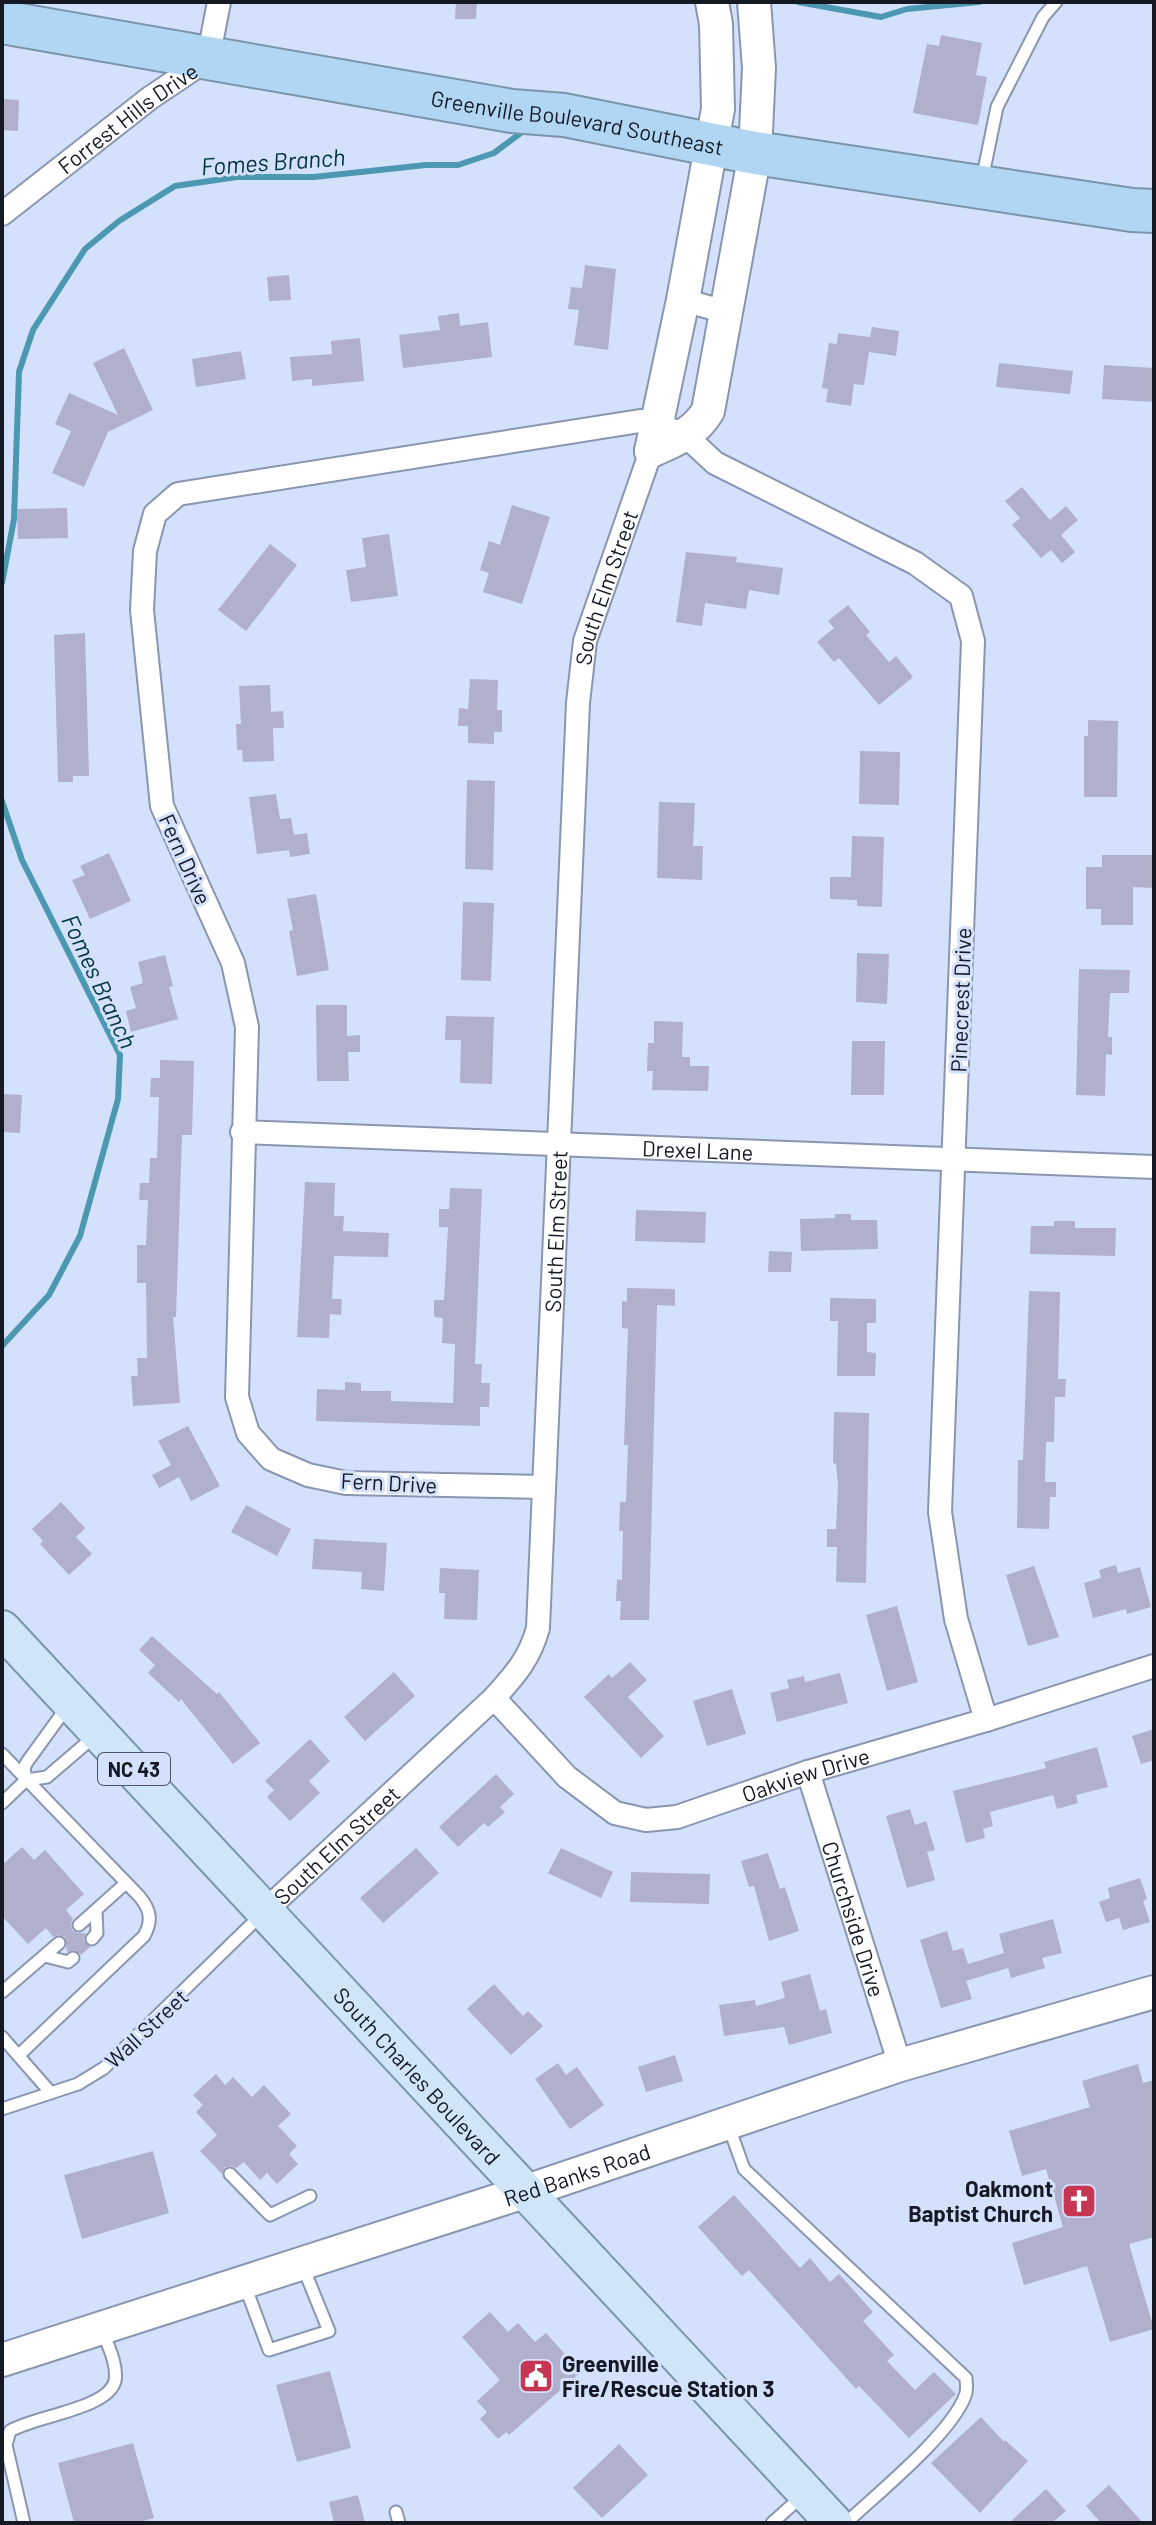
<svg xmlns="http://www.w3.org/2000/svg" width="1156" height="2525" viewBox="0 0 1156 2525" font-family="Barlow,sans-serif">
<rect width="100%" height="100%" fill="#d4e1fd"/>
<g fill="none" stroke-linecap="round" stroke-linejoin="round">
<path stroke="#4d98b1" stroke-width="6" d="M798 2 881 17 907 9 979 2
M2 583 14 519 19 372 33 330 85 249 119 221 175 186 237 177H314L426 165H458L494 153 526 129
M2 801 22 860 120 1055 118 1099 80 1236 49 1295 2 1346"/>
</g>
<path fill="#b0afcc" d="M456 2H477L476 19H455Z
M941 35 982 43 976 75 987 77 978 125 913 113 927 44 939 46Z
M2 99 19 100 18 131 2 130Z
M585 265 616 269 608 350 574 345 579 310 568 309 571 287 582 288Z
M289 275 291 300 269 301 267 277Z
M459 313 460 326 488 322 492 357 403 368 399 335 440 330 438 316Z
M872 327 899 331 896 356 869 352 864 385 854 384 851 406 826 402 828 389 822 388 829 343 837 344 838 333 870 337Z
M360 338 364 381 312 386V379L292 381 290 357 332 354 331 341Z
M124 348 153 410 108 432 84 487 52 473 71 431 55 424 69 393 118 415 93 363Z
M241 351 246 379 196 387 192 359Z
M999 363 1073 371 1070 394 996 387Z
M1104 365 1154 368V402L1102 399Z
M1022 487 1050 520 1066 506 1078 520 1061 535 1075 552 1062 563 1051 550 1041 558 1012 525 1020 518 1005 501Z
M512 505 550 517 522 604 483 592 489 573 480 570 489 541 500 545Z
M67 508 68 538 18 539 17 509Z
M389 534 398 596 351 602 346 570 366 567 362 538Z
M270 544 297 565 246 631 218 610Z
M686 552 737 557 736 562 783 568 779 595 749 590 746 609 705 603 702 626 676 622Z
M848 605 870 632 866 635 889 662 896 656 913 677 879 705 839 658 834 662 817 642 834 628 828 621Z
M85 633 89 776H73V782H58L54 635Z
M470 679 498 680 497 710H502V732H494V744L468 743V726H458L459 708 468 709Z
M270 685 271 712 283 711 284 728H273L274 761 243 762 242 750H237L236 724H241L239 686Z
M1088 720 1118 721 1117 797H1084V736H1088Z
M860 751 900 752 899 805 859 804Z
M467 780 495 781 493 870 465 869Z
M276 794 280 819 291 818 294 835 307 833 310 854 290 857 289 850 257 854 249 797Z
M659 802 695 803 693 846H703L702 880 657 878Z
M852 836 884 837 882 907 857 906V900L830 899V877H851Z
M109 853 131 901 90 919 72 880 85 875 80 866Z
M1102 855H1154V888L1133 887V925H1101V909H1086V867H1102Z
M316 894 329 970 297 976 289 931 293 930 287 899Z
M463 902 494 903 491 981 461 980Z
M857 953 889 954 887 1004 856 1002Z
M165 955 173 986 169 987 178 1019 131 1032 126 1011 136 1008 130 987 143 983 138 962Z
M1079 969 1130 970 1129 993H1110L1108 1037H1112V1055L1106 1054 1105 1096 1076 1095Z
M316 1005H347V1036L360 1035V1052H348L349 1081H317Z
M446 1016 494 1017 492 1084 460 1083 461 1040H445Z
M654 1021 683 1022 682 1057H690V1066H709L708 1091 652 1090 653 1071H647L648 1043H654Z
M852 1041H885L884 1095H851Z
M160 1060 194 1061 192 1135H182L176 1317H173L180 1403 133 1406 131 1376H138L137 1358H147L146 1283H137V1245H146L148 1200H139L140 1183H149L150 1158H157L159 1097H150L151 1078H160Z
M2 1094 22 1095 20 1133 2 1132Z
M305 1182 335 1183 334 1216H344L343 1231 389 1233 388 1257 334 1256 332 1299H342L341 1315 330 1314 329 1338 297 1337Z
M450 1188 482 1189 475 1364H482L481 1383H490L489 1407H480V1426L316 1421 317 1389 345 1390V1382L361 1383V1391H391V1401L453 1403 455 1344 442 1343 443 1318 434 1317V1300H444L448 1227H439V1209H449Z
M636 1210 706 1212 705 1243 635 1241Z
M835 1214H851V1220H877L878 1249 801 1251 800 1219 835 1218Z
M1054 1221H1075V1228H1116L1115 1256 1030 1254 1031 1226H1054Z
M769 1251 792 1252 791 1272H768Z
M627 1288 675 1289V1306L657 1305 649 1620H620L621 1601H616L617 1579 622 1580 623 1531H619L620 1502H626L628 1445H624L628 1329 622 1328V1301L627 1302Z
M1029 1291 1060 1292 1058 1379H1066L1065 1397H1055L1054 1442H1046L1045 1482H1056V1497H1050L1049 1529 1017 1528 1018 1460H1023Z
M830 1298 876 1299V1323H867V1352L876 1353 875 1376H837L838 1321H830Z
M834 1412 869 1413 866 1583 836 1582 837 1547H827V1529H836L838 1485 836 1464 833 1463Z
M188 1426 220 1486 191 1501 179 1477 159 1488 152 1475 171 1465 158 1441Z
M61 1502 85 1528 76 1537 92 1554 69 1575 40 1544 43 1541 32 1529Z
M246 1505 291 1529 277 1556 231 1532Z
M314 1539 387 1543 384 1591 361 1589 362 1572 312 1569Z
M1116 1565 1118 1573 1140 1567 1151 1607 1127 1614 1126 1609 1093 1618 1084 1583 1101 1578 1099 1570Z
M1034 1566 1059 1637 1028 1646 1006 1575Z
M440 1568 479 1570 477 1620 444 1619 445 1593H439Z
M897 1606 918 1682 887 1691 866 1615Z
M152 1636 217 1694 219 1692 260 1743 233 1764 181 1699 179 1702 148 1673 155 1665 139 1650Z
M630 1662 647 1680 628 1697 664 1736 641 1758 584 1697 609 1674 612 1678Z
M394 1672 415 1696 365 1741 344 1717Z
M840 1673 848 1703 777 1722 770 1693 789 1688 787 1680 804 1676 805 1682Z
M732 1689 746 1734 707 1746 693 1701Z
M1154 1729V1760L1141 1764 1132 1736Z
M310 1739 330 1761 309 1781 320 1793 290 1821 267 1797 274 1790 265 1781Z
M1097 1747 1108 1787 1076 1795 1078 1803 1057 1809 1053 1795 990 1812 993 1826 983 1829 985 1838 966 1843 953 1791 1046 1768 1044 1762Z
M496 1774 514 1794 500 1807 505 1812 488 1827 484 1823 458 1847 439 1827Z
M910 1809 915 1825 926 1821 935 1850 927 1852 935 1880 907 1888 886 1816Z
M22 1847 34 1860 45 1850 84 1894 66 1910 73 1919 71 1923 72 1930 77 1933H86L84 1941 90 1947 81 1955 75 1950 67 1952 65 1937 58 1935 53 1937 46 1928 28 1944 2 1916V1865Z
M416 1848 439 1873 383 1923 360 1898Z
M561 1848 613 1872 601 1898 548 1873Z
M768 1853 780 1889 785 1887 799 1931 769 1941 754 1886 749 1887 741 1861Z
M631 1872 710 1874 709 1904 630 1902Z
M1140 1878 1147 1899 1143 1901 1150 1922 1123 1930 1119 1918 1106 1922 1099 1902 1110 1898 1108 1888Z
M1053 1919 1062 1953 1042 1958 1045 1968 1011 1978 1008 1968 966 1981 972 1999 941 2008 920 1940 947 1931 953 1951 963 1948 968 1964 1004 1953 999 1934Z
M810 1974 820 2011 826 2009 832 2033 789 2045 784 2027 724 2036 719 2005 755 2000 756 2006 785 1998 781 1982Z
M494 1984 523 2016 528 2011 543 2026 511 2055 467 2009Z
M675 2055 683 2081 646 2092 638 2067Z
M558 2063 566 2075 577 2067 604 2105 570 2129 535 2079Z
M1138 2064 1143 2083 1154 2080V2237L1129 2244 1154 2329 1110 2342 1087 2266 1024 2285 1012 2243 1063 2227 1046 2169 1022 2176 1009 2131 1090 2107 1082 2081Z
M216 2074 225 2085 233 2077 252 2097 264 2085 291 2114 278 2126 297 2146 289 2154 298 2164 277 2184 267 2173 260 2180 244 2162 236 2168 232 2166 225 2167 222 2174 200 2151 217 2135 196 2112 203 2105 193 2095Z
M153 2151 169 2213 82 2239 64 2175Z
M734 2195 800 2268 810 2258 830 2282 839 2274 873 2312 863 2321 894 2355 887 2361 915 2390 934 2372 956 2394 909 2438 859 2386 856 2389 749 2270 742 2276 698 2227Z
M490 2312 508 2332 518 2323 535 2342 546 2333 581 2372 509 2435 506 2432 498 2439 480 2419 487 2412 477 2401 500 2380 462 2337Z
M330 2371 351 2448 297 2462 276 2385Z
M981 2417 1004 2442 1005 2440 1028 2461 980 2513 931 2463Z
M133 2443 154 2518 135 2523H74L58 2463Z
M619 2444 648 2475 602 2518 573 2488Z
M1109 2485 1143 2523H1101L1086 2506Z
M1046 2489 1066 2511 1052 2523H1009Z
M358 2495 365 2523H334L329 2502Z"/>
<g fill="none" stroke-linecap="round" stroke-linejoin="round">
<g stroke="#8a96b0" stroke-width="15">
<path id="lane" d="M982 180 997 107 1043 17 1056 2
M2 1754 139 1896C150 1909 153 1920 144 1936L19 2055
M26 1780 24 1768 27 1762 67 1707
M2 1803 26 1780 47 1777 96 1735
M79 1925 126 1883
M92 1939 97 1933 96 1910
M45 1956 68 1962 73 1958
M2 1992 59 1943
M2 2037 51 2093
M2 2109 78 2084 104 2068 262 1914
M729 2127 744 2169 966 2378C966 2384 968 2390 965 2396 951 2434 878 2493 846 2523
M230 2174 270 2215 310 2196
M244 2283 269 2350 329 2331 303 2267
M396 2512 399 2523
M24 2523 6 2445 10 2431C35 2416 108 2409 115 2381 118 2365 108 2346 103 2332
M772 2523 802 2496"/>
</g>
<g stroke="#8a96b0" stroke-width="26">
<g id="street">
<path id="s1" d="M2 214 150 98 208 59 219 2"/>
<path d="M683 300 726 312"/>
<path id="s2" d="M242 1132 1154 1167"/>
<path d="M544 1487 346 1483 308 1475 271 1459 248 1433 237 1397 247 1027 233 963 162 806 142 610 145 551 155 514 178 494 640 421 655 423 686 436 715 463 915 563 961 596 973 641 940 1512 956 1619 986 1720"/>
<path id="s3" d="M494 1698 567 1777 615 1813 646 1820 677 1817 808 1772 986 1720 1154 1666"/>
<path id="s4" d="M808 1772 900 2065"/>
<path id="s5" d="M266 1910 494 1698C515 1675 530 1658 538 1628L578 703 585 641 651 451"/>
</g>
</g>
<g stroke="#8a96b0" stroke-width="36">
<g id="secondary">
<path d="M651 451C675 440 694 434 708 411L755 153 759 68 754 2"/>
<path d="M651 451 683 300 718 109 716 24 712 2"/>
<path id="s6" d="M2 2360 527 2191 900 2065 1154 1992"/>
</g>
</g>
<g stroke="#7a94aa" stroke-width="40">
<g id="primary">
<path id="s7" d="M2 1629 834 2523"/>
</g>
</g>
<g stroke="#7a94aa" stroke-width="46">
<g id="highway">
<path id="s8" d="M2 22 512 111 564 115 755 153 1132 210 1154 211"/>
</g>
</g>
<use href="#lane" stroke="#fff" stroke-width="11"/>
<use href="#street" stroke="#fff" stroke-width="22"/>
<use href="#secondary" stroke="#fff" stroke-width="32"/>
<use href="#primary" stroke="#d0e6f8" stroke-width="36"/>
<use href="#highway" stroke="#b1d6f3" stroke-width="42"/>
</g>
<defs>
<g id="church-square" transform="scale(1.8)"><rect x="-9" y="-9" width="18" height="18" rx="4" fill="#c63652" stroke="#d4e1fd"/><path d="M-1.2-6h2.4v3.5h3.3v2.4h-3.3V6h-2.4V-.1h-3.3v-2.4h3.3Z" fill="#fff"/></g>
<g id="civic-square" transform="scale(1.8)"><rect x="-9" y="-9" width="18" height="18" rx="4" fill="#c63652" stroke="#d4e1fd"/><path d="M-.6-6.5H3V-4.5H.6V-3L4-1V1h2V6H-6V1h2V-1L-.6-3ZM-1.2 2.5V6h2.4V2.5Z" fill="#fff"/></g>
</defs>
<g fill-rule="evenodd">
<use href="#church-square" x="1079" y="2201"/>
<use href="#civic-square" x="536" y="2376"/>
</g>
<g text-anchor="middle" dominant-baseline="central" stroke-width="6" stroke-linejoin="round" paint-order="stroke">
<rect fill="#d4e1fd" stroke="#4e5564" stroke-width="2" x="98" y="1753" width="72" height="32" rx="6"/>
<g font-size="20" font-weight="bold" fill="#141923">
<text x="134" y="1769">NC 43</text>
</g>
<g font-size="22" fill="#141923" stroke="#d4e1fd">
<text stroke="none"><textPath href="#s1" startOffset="158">Forrest Hills Drive</textPath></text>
<text stroke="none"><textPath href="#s8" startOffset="584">Greenville Boulevard Southeast</textPath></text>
<text stroke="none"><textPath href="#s5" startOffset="1440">South Elm Street</textPath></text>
<text transform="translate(186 859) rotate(66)">Fern Drive</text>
<text transform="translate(960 1000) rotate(-88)">Pinecrest Drive</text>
<text stroke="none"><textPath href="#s2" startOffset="456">Drexel Lane</textPath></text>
<text stroke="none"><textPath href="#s5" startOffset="792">South Elm Street</textPath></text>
<text transform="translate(389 1482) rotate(3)">Fern Drive</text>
<text stroke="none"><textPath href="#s3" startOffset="366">Oakview Drive</textPath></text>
<text stroke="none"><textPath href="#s5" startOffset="96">South Elm Street</textPath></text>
<text stroke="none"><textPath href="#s4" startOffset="154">Churchside Drive</textPath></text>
<text transform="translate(146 2028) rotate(-43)">Wall Street</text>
<text stroke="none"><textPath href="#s7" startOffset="610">South Charles Boulevard</textPath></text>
<text stroke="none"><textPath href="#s6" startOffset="604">Red Banks Road</textPath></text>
</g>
<g font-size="22" font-weight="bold" fill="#141923" stroke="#d4e1fd" text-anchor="end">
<text x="1053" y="2188">Oakmont<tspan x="1053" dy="25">Baptist Church</tspan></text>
<text x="562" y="2363" text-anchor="start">Greenville<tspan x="562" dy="25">Fire/Rescue Station 3</tspan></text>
</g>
<g font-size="24" font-style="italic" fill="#003340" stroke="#d4e1fd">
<text transform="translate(273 161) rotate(-4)">Fomes Branch</text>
<text transform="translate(100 981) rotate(65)">Fomes Branch</text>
</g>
</g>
<rect width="1156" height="2525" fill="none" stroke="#141923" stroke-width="8"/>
</svg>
